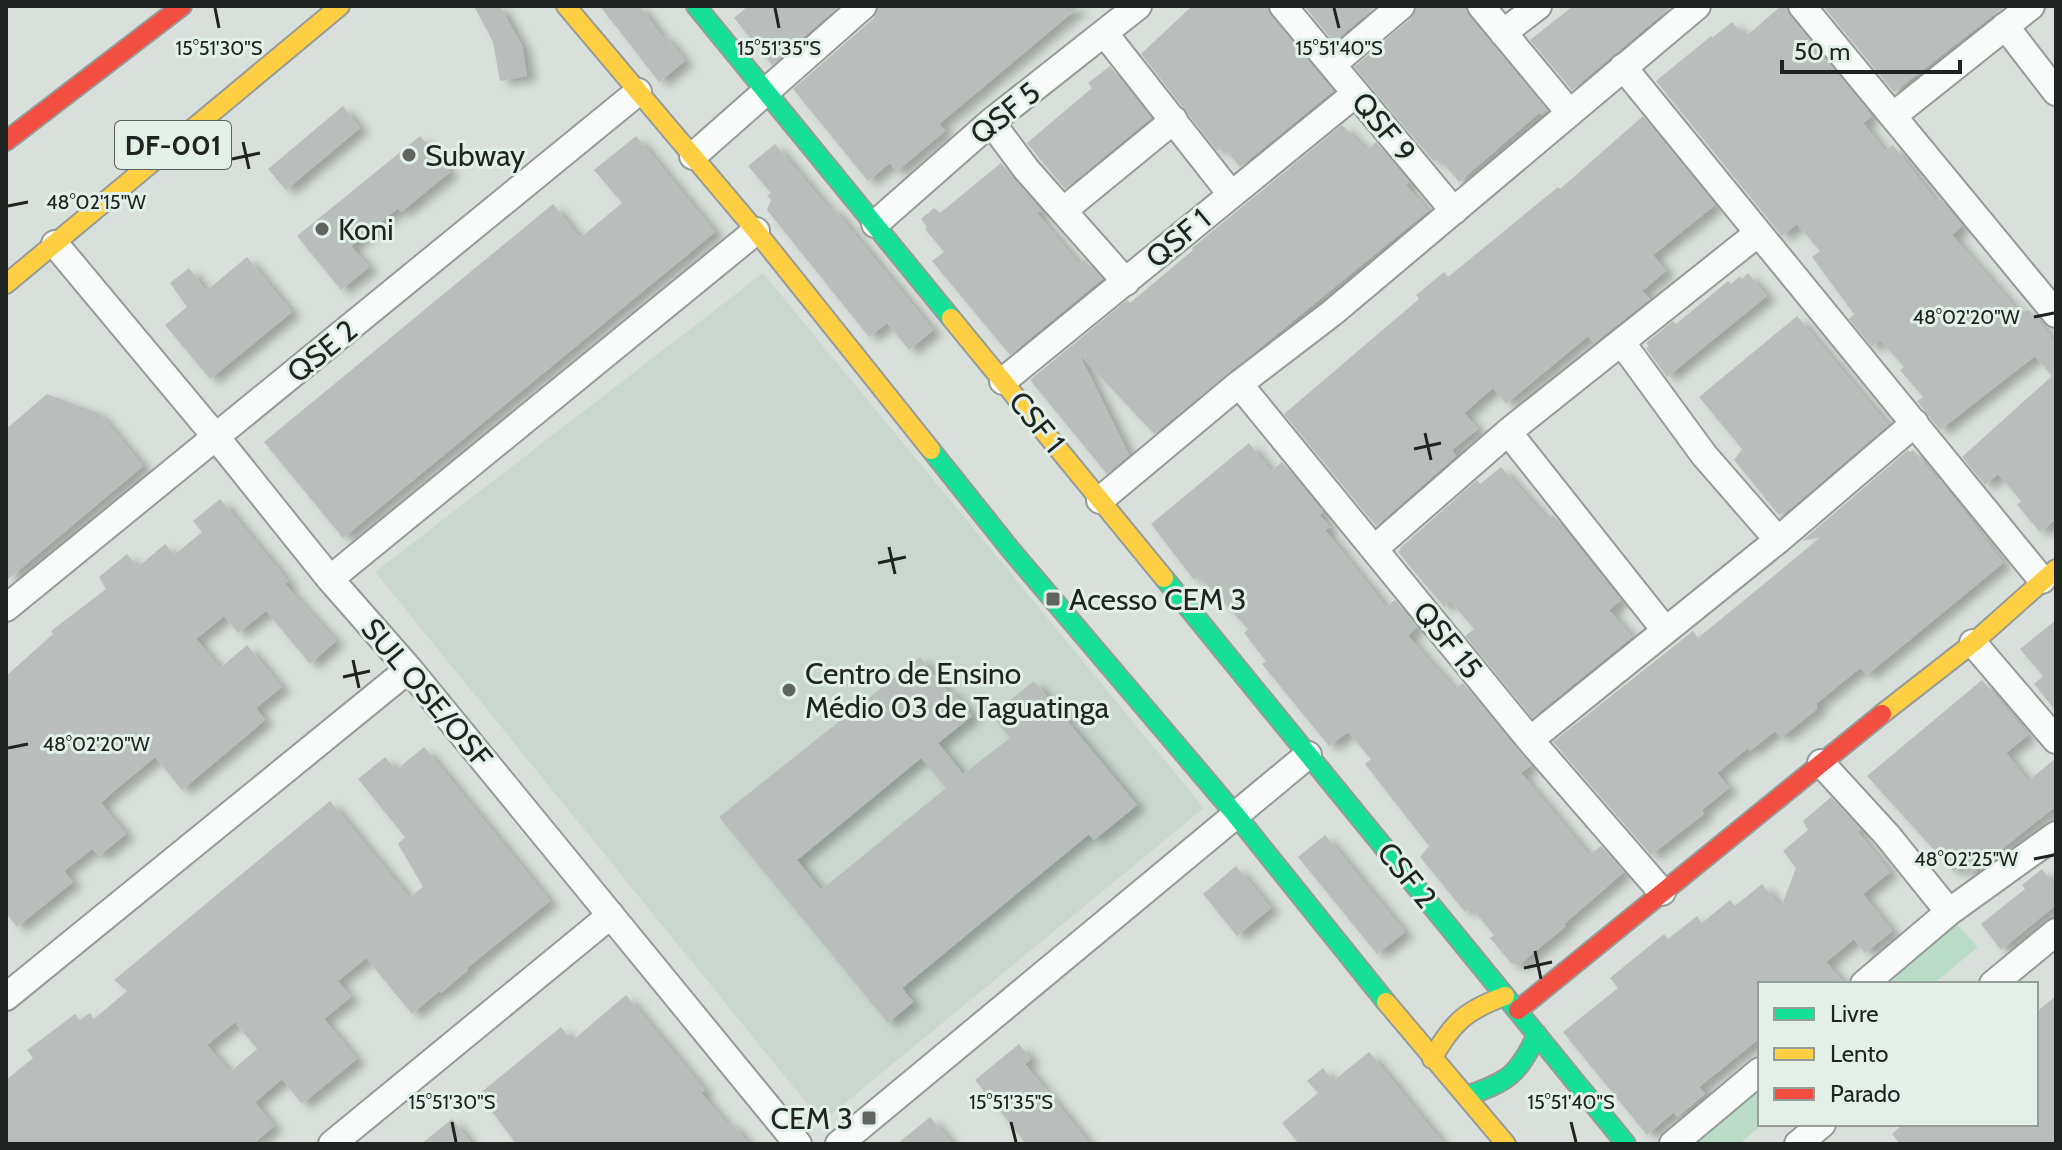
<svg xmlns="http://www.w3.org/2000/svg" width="2062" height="1150" viewBox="0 0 2062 1150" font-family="Cabin,sans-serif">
<defs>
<filter id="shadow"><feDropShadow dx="9" dy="5" stdDeviation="4" flood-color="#0004"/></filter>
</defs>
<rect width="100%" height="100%" fill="#d9e0dc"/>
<path fill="#c9d7cf" d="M763 273 1204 808 822 1122 375 572Z"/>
<path fill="#bbdbc9" d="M1955 922 1978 947 1933 984H1878Z
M1760 1079V1124H1763L1739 1144H1680Z"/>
<path fill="#b9bebc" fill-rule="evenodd" filter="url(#shadow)" d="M474 6H500L522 46 527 76 500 81 493 42Z
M600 6H640L663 38 666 36 685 61 659 82Z
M748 6H839L772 65 734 18Z
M879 6H1080L939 124 945 131 896 172 890 163 868 181 793 89 874 18Z
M1192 6H1267L1271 16 1333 91 1240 167 1222 146 1217 151 1141 54Z
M1304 6H1376L1334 42Z
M1417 6H1465L1469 16 1547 110 1541 115 1539 113 1459 182 1439 158 1434 162 1354 67 1411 18Z
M1573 6H1672L1572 90 1530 40Z
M1781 6H1786L1790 16 1869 112 1871 117 1863 123 1885 151 1893 145 1936 201 1940 198 1962 226 1952 235 2019 312 2029 310 2056 343V519L2040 532 2017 505 2021 501 1998 474 1985 485 1962 457 2052 376 2035 356 1940 430 1917 401 1923 397 1900 370 1904 367 1880 340 1872 347 1849 319 1854 314 1812 257 1820 251 1797 224 1782 236 1656 81 1711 36 1712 38 1732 22 1745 37Z
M1823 6H2005L1894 92Z
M1110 66 1151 118 1065 189 1027 143 1092 88 1088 83Z
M343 106 360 128 286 190 268 169Z
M1643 116 1715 205 1653 255 1666 271 1642 291 1650 299 1594 343 1588 336 1506 404 1493 388 1464 413 1478 429 1452 450 1456 456 1376 526 1284 414 1419 299 1416 295 1444 272 1448 277 1558 187 1560 189Z
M1342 125 1367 150 1376 142 1409 182 1406 185 1428 211 1154 434 1079 354 1129 455 1107 474 1030 380 1127 300 1130 303 1193 250 1192 248Z
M420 136 450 172 401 212 398 208 351 246 369 267 341 290 297 236Z
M636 136 715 232 343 538 264 442 553 204 580 238 622 203 594 170Z
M775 144 830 210 833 208 933 330 909 350 887 323 869 337 767 210 771 200 767 196 771 193 748 166Z
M1001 163 1041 211 1037 213 1079 264 1085 260 1102 279 1010 355 932 261 944 252 925 229 927 227 921 219 934 208 940 213Z
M247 257 292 312 210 379 165 325 187 307 170 283 189 268 206 291Z
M1748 273 1767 296 1667 377 1646 348 1649 346 1646 343 1673 321 1676 324 1728 281 1731 284 1740 276 1742 279Z
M1797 316 1888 425 1790 509 1779 515 1734 460 1742 449 1699 397Z
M47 394 99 413 143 466 6 581V429Z
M1249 443 1271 471 1282 462 1323 512 1319 515 1330 527 1325 530 1386 607 1395 600 1417 627 1408 636 1431 663 1455 689 1463 683 1531 765 1521 773 1589 855 1601 846 1624 872 1564 924 1566 926 1519 965 1511 963 1490 938 1494 935 1471 907 1465 912 1420 857 1429 846 1365 764 1371 759 1348 732 1329 746 1262 664 1266 661 1244 633 1248 629 1199 576 1194 580 1151 524Z
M1908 450 1910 452 1913 450 1937 480 1939 479 2003 563 1867 675 1860 668 1817 703V709L1781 738 1775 731 1750 751 1748 748 1717 773 1729 788 1702 810 1704 814 1651 855 1553 742 1693 631 1698 638 1726 615 1821 537 1802 541Z
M1501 467 1547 519 1553 515 1621 600 1609 610 1632 637 1532 718 1465 636 1474 629 1450 601 1444 607 1398 552 1401 549 1400 548 1477 480 1480 484Z
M220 499 288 581 285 584 298 599 336 641 310 664 266 611 238 633 224 616 196 639 220 668 247 645 282 687 256 708 265 720 182 790 155 757 114 791 101 803 126 834 99 856 92 849 64 871 73 882 17 927 6 913V676L53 634 51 631 106 589 99 577 127 554 138 567 165 544 174 555 202 532 193 521Z
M2056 620V711L2034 684 2043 676 2020 649Z
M920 657 949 693 952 691 972 716 938 743 963 774 1010 738 992 715 1034 681 1137 805 1094 840 1089 834 902 988 913 1002 888 1023 719 817ZM921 758 946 788 821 890 797 860Z
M1982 680 2028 735 2006 753 2028 781 2056 758V806L1968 876 1961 866 1954 872 1867 776Z
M424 747 550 901 467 968 468 970 441 993 439 991 412 1014 366 958 338 981 351 997 324 1019 357 1059 302 1104 282 1079 255 1102 274 1126 253 1144H6V1080L33 1058 27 1050 75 1014 80 1020 90 1013 94 1019 127 991 114 980 330 801 409 897 423 887 398 844 405 837 358 779 385 757 396 770ZM235 1022 257 1049 230 1072 207 1045Z
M1831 797 1860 829 1858 832 1890 872 1863 894 1892 931 1865 953 1854 939 1826 962 1845 984H1760V1038L1699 1087 1705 1094 1677 1117 1674 1112 1647 1135 1563 1032 1618 988 1610 978 1664 934 1668 939 1697 916 1702 923 1730 900 1735 906 1762 884 1781 907 1796 868 1783 851 1808 830 1803 821Z
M1325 835 1405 932 1377 954 1298 857Z
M1236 866 1271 908 1237 936 1203 894Z
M2042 869 2056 887V905L2001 950 1981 924 2025 889 2022 885Z
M626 995 705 1090 701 1093 728 1125 731 1122 749 1144H516L479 1094 561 1027 572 1041Z
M2056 996V1144H1900L1892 1134 1903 1124H2036V1012Z
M1019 1044 1031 1059 1025 1064 1090 1144H1026L975 1080Z
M1369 1052 1444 1144H1299L1282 1123 1318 1093 1307 1081 1323 1068 1333 1081Z
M930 1117 953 1144H897Z
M452 1119 472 1144H421Z"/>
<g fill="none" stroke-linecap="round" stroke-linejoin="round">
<g stroke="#969b98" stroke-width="30">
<path id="street" d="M1283 6 1454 211
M1481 6 1569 112
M1802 6 2056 314
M2005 26 2056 92
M1503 33 1538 6
M1105 34 1231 194
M1333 64 1401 6
M1623 67 2042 580
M1894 115 2031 6
M991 122 1026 169 1126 282
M693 156 863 6
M1064 210 1174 120
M875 224 991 122 1138 6
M55 244 216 437 330 579 409 669 798 1144
M1622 343 1704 455 1778 540
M1003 381 1355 94
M1239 384 1530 740 1662 892
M1508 432 1665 630
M1100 500 1239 384 1332 313 1697 6
M1374 549 1508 432 1757 234
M330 579 756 231
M6 608 638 92
M1973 643 2056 740
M1530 740 1778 540 1915 423
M1821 763 1887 835 1949 912
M1864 984 1949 912 2056 835
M1993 984 2056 932
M6 997 409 669
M332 1144 611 915
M839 1144 1308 755
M1673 1144 1760 1071
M1798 1144 1822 1124"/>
</g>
<g stroke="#969b98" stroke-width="22">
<path id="fast" d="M696 6 951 318
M931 450 1010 549 1235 814 1386 1002
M1164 578 1626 1144
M1466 1096C1507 1082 1519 1075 1537 1034"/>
</g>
<g stroke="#969b98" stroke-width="22">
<path id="slow" d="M566 6 756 231 931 450
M6 284 340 6
M951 318 1164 578
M1882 714 1973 643 2056 569
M1386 1002 1506 1144
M1432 1059C1452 1023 1466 1010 1505 996"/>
</g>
<g stroke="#969b98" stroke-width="22">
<path id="jam" d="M6 141 182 6
M1518 1010 1882 714"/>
</g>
<use href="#street" stroke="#f9fafa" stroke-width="26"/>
<use href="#fast" stroke="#16e098" stroke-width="18"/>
<use href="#slow" stroke="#ffcf43" stroke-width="18"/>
<use href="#jam" stroke="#f24e42" stroke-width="18"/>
</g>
<path fill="none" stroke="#1f2321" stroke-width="3" d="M215 8 219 28M775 8 779 28M1334 8 1339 28M243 142 249 169M232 159 260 153M8 206 28 202M2034 317 2054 313M1425 433 1431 460M1414 449 1441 443M889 547 895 574M878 563 906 557M353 660 359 688M343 677 370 671M8 748 28 744M2034 859 2054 855M1535 951 1541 979M1524 968 1552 962M452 1122 456 1142M1011 1122 1016 1142M1571 1122 1576 1142"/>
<g fill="#606562" stroke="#e3f0e8" stroke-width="3">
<circle cx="409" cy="155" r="8"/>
<circle cx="322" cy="229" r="8"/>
<rect x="1045" y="591" width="16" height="16" rx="4"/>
<circle cx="789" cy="690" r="8"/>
<rect x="861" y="1110" width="16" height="16" rx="4"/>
</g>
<g text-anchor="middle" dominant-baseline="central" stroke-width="6" stroke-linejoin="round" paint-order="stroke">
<rect fill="#e3f0e8" stroke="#5a605d" stroke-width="2" x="115" y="121" width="116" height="48" rx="6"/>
<g font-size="28" font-weight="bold" fill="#1f2321">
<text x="173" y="145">DF-001</text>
</g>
<g font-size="30" fill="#1f2321" stroke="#e3f0e8">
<text transform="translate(1005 113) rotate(-39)">QSF 5</text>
<text transform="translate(1384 127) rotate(50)">QSF 9</text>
<text transform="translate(1178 238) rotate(-40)">QSF 1</text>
<text transform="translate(322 351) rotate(-39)">QSE 2</text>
<text transform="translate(1037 422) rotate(51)">CSF 1</text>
<text transform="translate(1448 640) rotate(51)">QSF 15</text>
<text transform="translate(427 693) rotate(50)">SUL OSE/OSF</text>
<text transform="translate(1407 875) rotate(51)">CSF 2</text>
</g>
<g font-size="30" fill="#1f2321" stroke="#e3f0e8" text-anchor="start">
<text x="425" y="155">Subway</text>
<text x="338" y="229">Koni</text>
<text x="1069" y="599">Acesso CEM 3</text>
<text x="805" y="673">Centro de Ensino<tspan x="805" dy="34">Médio 03 de Taguatinga</tspan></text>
<text x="853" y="1118" text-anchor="end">CEM 3</text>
</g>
</g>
<g font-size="20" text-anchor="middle" fill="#1f2321" stroke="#e3f0e8" stroke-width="6" stroke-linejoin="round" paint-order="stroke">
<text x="219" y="55">15°51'30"S</text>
<text x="779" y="55">15°51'35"S</text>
<text x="1339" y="55">15°51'40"S</text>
<text x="96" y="209">48°02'15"W</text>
<text x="1966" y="324">48°02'20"W</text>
<text x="96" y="751">48°02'20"W</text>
<text x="1966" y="866">48°02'25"W</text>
<text x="452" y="1109">15°51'30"S</text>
<text x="1011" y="1109">15°51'35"S</text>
<text x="1571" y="1109">15°51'40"S</text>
</g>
<rect width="2062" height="1150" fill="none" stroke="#1f2321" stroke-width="16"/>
<rect x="1758" y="982" width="280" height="144" fill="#e3f0e8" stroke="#959e98" stroke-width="2"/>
<rect x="1774" y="1008" width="40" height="12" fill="#16e098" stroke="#959e98" stroke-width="2"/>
<text x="1830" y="1022" font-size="24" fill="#1f2321">Livre</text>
<rect x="1774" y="1048" width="40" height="12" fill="#ffcf43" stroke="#959e98" stroke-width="2"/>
<text x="1830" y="1062" font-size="24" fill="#1f2321">Lento</text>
<rect x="1774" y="1088" width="40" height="12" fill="#f24e42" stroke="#959e98" stroke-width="2"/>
<text x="1830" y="1102" font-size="24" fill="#1f2321">Parado</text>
<path d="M1782 60v12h178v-12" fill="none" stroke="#1f2321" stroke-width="4"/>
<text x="1794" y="60" font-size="24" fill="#1f2321" stroke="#e3f0e8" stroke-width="6" paint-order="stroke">50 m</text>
</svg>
